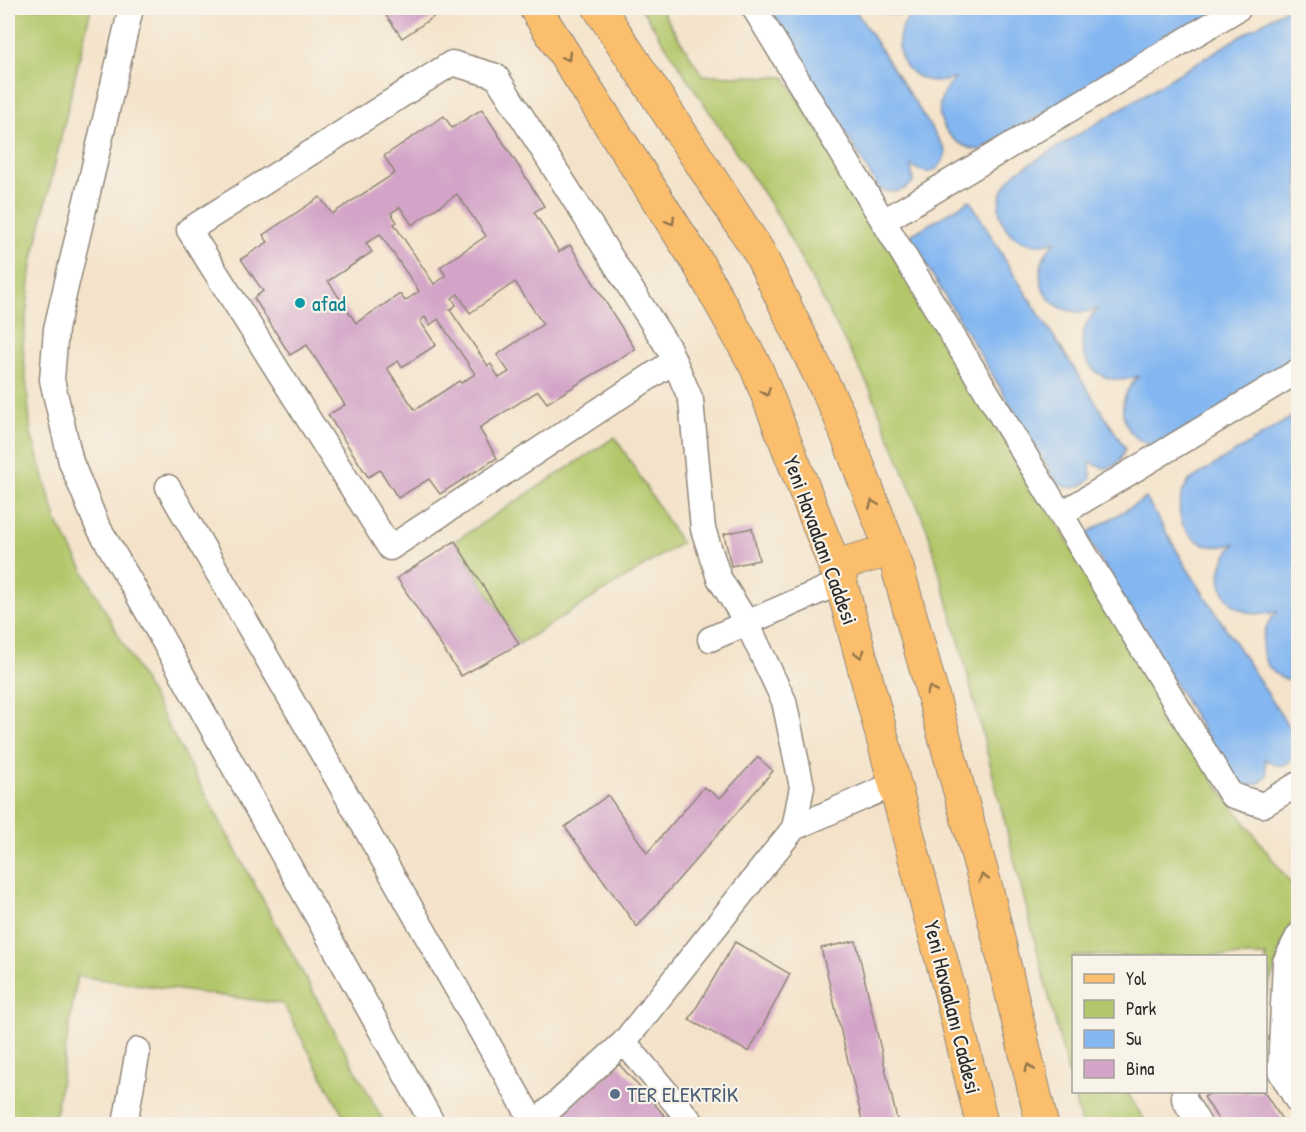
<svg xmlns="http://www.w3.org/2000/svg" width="1306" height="1132" viewBox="0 0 1306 1132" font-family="'Patrick Hand',sans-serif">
<rect width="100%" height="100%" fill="#f7f3e8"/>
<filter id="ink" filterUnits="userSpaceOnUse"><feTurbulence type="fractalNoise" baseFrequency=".0167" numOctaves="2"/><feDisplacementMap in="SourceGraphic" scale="12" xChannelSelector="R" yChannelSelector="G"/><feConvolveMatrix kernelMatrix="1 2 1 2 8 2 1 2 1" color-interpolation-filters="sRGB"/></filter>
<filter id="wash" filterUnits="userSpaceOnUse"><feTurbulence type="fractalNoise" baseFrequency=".008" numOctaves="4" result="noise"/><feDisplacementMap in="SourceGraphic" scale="24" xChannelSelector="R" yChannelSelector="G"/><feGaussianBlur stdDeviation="1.35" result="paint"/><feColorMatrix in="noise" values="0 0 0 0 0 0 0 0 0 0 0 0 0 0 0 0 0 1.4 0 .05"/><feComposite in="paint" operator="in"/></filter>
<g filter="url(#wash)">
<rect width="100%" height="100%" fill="#f4e3ca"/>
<path fill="#b3c76a" stroke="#6f794a" stroke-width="1.5" d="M8 8H91L32 263 23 345 31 434 57 522 385 1124H348L283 1004 77 976 54 1124H8Z
M641 8H660L702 75 785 77 1216 784 1298 893V909L1281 946 1266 997V956H1074V1092H1133L1128 1094 1147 1124H1081L961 649 928 532 870 389 778 216Z
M615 437 681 543 519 644 455 541Z"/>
<path fill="#84b7f1" stroke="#58718e" stroke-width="1.5" d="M770 8H854L943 146 946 152C941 171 928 179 911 165L913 182C903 193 892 194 879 189Z
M874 8H1225L980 150C952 147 930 121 944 92 947 87 952 82 956 78 909 95 879 45 914 11 901 16 887 16 874 8Z
M1287 8H1298V372L1153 447C1119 434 1113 401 1139 376 1092 394 1062 343 1098 309 1051 325 1020 276 1056 241 1008 258 978 204 1018 171Z
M970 200 1011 270 1125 448C1120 468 1106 474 1090 461L1091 478C1082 489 1071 490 1058 484L909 236Z
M1298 413V682C1258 678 1252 636 1278 611 1231 627 1200 578 1236 543 1194 559 1162 516 1190 480Z
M1146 498 1187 568 1298 741V754C1287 766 1279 770 1265 759L1267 776C1258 787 1246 788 1234 782L1085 534Z"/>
<g id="blocks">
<path fill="#d3a4c7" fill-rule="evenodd" d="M381 8H447L402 38Z
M482 109 544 206 534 212 559 252 570 245 635 349 547 403 538 391 479 428 497 458 440 494 429 479 398 498 380 470 368 477 328 415 345 405 307 345 290 355 254 298 263 291 241 259 268 242 263 235 320 197 332 214 395 173 384 156 444 116 452 128ZM457 194 486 236 440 267 446 276 434 284 394 224 397 222 391 213 400 207 412 225ZM380 234 419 291 405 301 400 294 356 323 328 281 372 252 366 243ZM515 282 543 324 497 355 509 372 499 378 491 364 488 366 450 310 456 305 452 298 458 294 470 313ZM425 317 430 325 438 319 475 374 461 383 459 381 415 410 387 368 398 361 402 367 436 345 420 321Z
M752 528 759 560 731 566 724 534Z
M455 541 519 644 461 676 397 578Z
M758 757 773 771 637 927 565 827 608 795 647 853 704 787 720 798Z
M856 941 898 1124H863L821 948Z
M735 942 790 974 749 1052 689 1020Z
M619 1064 672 1124H550Z
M1212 1092H1264L1285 1124H1221L1204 1097Z"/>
</g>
</g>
<g filter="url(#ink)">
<use href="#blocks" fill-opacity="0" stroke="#90877a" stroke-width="1.5"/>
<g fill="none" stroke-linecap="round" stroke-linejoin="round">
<g stroke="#90877a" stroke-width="27">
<path id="minor" d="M131 8 56 329 52 380 71 462 97 525 134 588 433 1124
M754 8 1231 795 1263 805 1298 784
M884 221 1239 8
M674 361 390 548 189 230 452 63 496 76 669 349 691 400 703 529 719 578 747 623 784 701 802 787 794 828
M168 487 335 775 534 1124
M1061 514 1298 371
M710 639 841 582
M1298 936 1285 962 1280 1071 1298 1102
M624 1042 693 1124
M1184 1092V1099L1199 1124
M125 1124 138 1050
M534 1124 624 1042 794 828 894 784"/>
</g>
<g stroke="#90877a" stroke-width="34">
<path id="major" d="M535 8 698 263 756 367 841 582 950 992 982 1124
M599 8 759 252 839 415 897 566 988 894 1042 1124
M834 566 891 550"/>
</g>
<use href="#minor" stroke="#fff" stroke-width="24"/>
<use href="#major" stroke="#fabe6d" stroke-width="32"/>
</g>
<defs><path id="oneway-chevron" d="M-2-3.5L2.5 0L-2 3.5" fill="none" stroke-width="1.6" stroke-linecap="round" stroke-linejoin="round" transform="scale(1.5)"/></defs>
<g stroke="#92744c">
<use href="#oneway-chevron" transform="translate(567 57) rotate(58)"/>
<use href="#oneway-chevron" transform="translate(671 221) rotate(58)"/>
<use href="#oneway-chevron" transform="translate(766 392) rotate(68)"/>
<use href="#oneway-chevron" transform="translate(873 504) rotate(-111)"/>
<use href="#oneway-chevron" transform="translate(860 654) rotate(75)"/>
<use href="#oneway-chevron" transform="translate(931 690) rotate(-105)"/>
<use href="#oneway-chevron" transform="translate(983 878) rotate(-105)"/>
<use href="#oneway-chevron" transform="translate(1029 1068) rotate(-103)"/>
</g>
</g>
<circle fill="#0f9aa8" stroke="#f7f3e8" stroke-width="2" cx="300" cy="303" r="6"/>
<circle fill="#5c6f8a" stroke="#f7f3e8" stroke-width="2" cx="615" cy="1094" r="6"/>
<g text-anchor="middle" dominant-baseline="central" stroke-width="4.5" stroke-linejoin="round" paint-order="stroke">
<g font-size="22" fill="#0d838f" stroke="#f7f3e8" text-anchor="start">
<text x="312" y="303">afad</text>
</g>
<g font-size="22" fill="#2b2b2b" stroke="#f7f3e8">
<text transform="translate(821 540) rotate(70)">Yeni Havaalanı Caddesi</text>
<text transform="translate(953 1007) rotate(76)">Yeni Havaalanı Caddesi</text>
</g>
<g font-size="22" fill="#4e5e75" stroke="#f7f3e8" text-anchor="start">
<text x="627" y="1094">TER ELEKTRİK</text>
</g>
</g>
<rect width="1306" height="1132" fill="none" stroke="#f7f3e8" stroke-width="30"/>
<rect x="1072" y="955" width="195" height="138" fill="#f7f3e8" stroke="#a5a39c" stroke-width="1.5"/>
<rect x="1084" y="974" width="30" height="9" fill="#fabe6d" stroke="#a5a39c" stroke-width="1.5"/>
<text x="1126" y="985" font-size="18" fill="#2b2b2b">Yol</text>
<rect x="1084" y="1000" width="30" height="18" fill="#b3c76a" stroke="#a5a39c" stroke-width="1.5"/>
<text x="1126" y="1015" font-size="18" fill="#2b2b2b">Park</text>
<rect x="1084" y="1030" width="30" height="18" fill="#84b7f1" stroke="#a5a39c" stroke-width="1.5"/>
<text x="1126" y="1045" font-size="18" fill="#2b2b2b">Su</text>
<rect x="1084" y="1060" width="30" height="18" fill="#d3a4c7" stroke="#a5a39c" stroke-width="1.5"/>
<text x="1126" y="1075" font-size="18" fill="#2b2b2b">Bina</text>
</svg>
